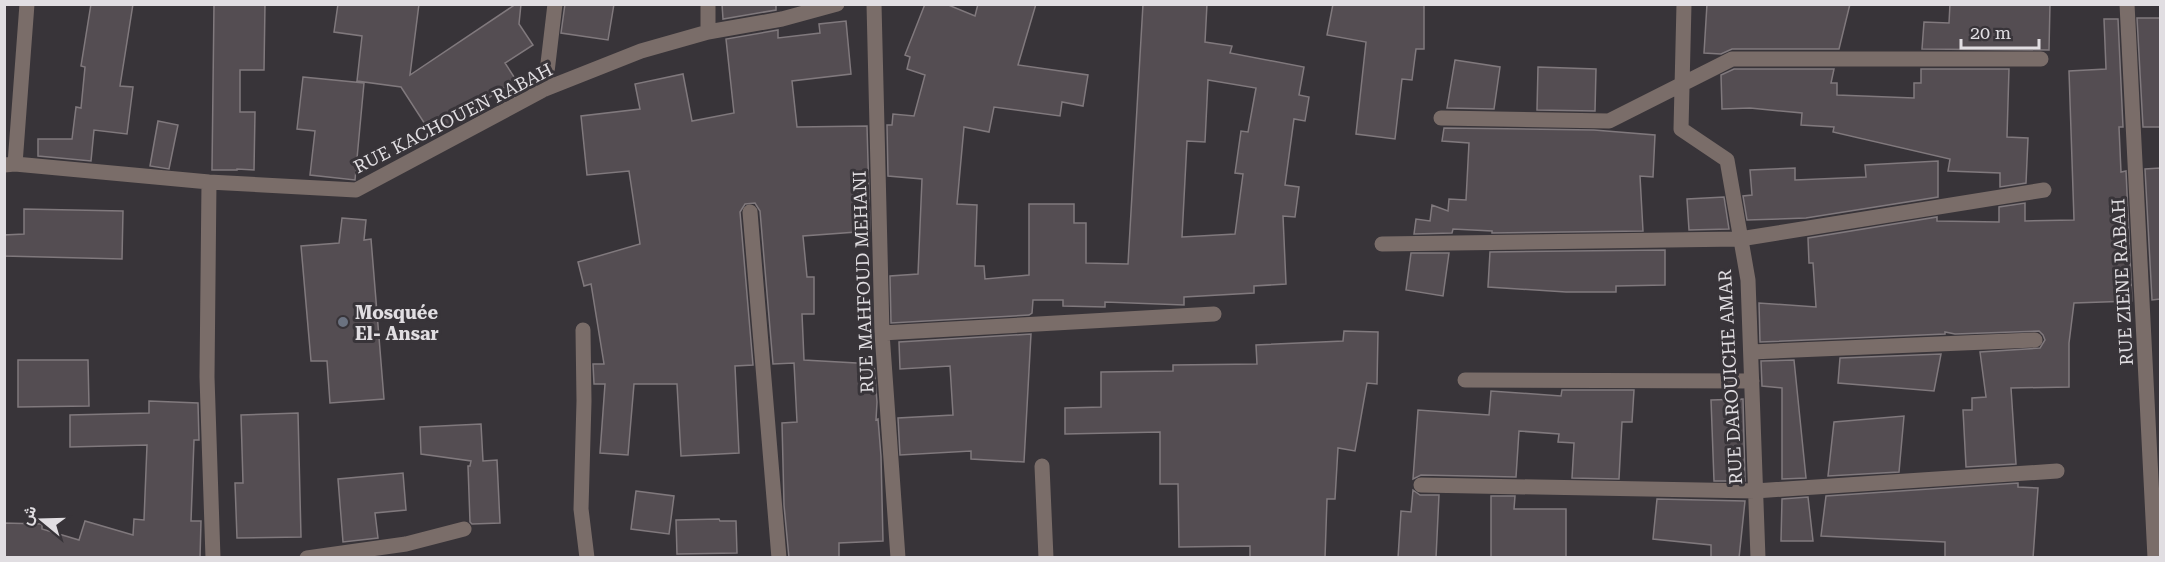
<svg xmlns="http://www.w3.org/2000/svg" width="2165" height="562" viewBox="0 0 2165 562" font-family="'Roboto Serif',Vazirmatn,serif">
<rect width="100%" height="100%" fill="#383439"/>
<path fill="#544d52" stroke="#80797d" stroke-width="1.5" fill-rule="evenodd" d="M91 4H133L120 86 133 87 127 134 94 130 91 161 38 156V139H72L76 107 81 108 85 67 81 66Z
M214 4H265L264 70H240V112H255L254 170 237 169V170H212Z
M338 4H419L410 75 516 4H521L519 24 533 45 505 63 516 80 432 135 401 87 357 81 362 36 334 32Z
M565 4H614L608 40 561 33Z
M722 4H776V10L723 19Z
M925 4H946L975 16 978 4H1036L1018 65 1088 75 1083 106 1062 102 1060 116 994 107 989 132 964 127 957 204 977 205 975 266H984L985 279 1029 275V204H1074V223H1086V263L1128 264 1143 4H1207L1205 42 1232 46 1230 53 1304 67 1299 95 1309 97 1305 121 1294 119 1285 185 1299 187 1295 217 1283 216 1286 284 1254 286V293L1184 297V305L1105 302V307L1063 306V300H1033L1032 313 1029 315 891 323 890 276 918 274 922 179 888 176 887 125H892L893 114 914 116 925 75 907 69 910 57 905 55ZM1208 80 1256 88 1248 132 1241 131 1235 173 1243 174 1235 234 1182 237 1187 141 1205 142Z
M1333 4H1424V49H1416L1412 80 1402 79 1395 139 1356 134 1366 42 1327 35Z
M1707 4H1850L1839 49H1732L1721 54 1704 53Z
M1950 4H2050L2049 50 1922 49 1924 22 1949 23Z
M2137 18H2160V127H2143Z
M2104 19H2118L2123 127H2119L2121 172 2126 171 2132 301 2074 303 2069 343V387L2011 388 2016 464 1966 467 1963 410H1972V398L1986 397 1980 352 2040 348 2045 340 2043 335 2039 331 1955 334 1945 332V334L1760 342 1759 303 1816 307 1813 263H1809L1808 238 1937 217V221L1999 222V207L2025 203V221L2074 220 2069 71 2106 69Z
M846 21 851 74 792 81 797 127 867 126 870 231 803 236 807 277H814V314H802L804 360 874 364 877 402 876 420 878 419 881 456 883 541 839 543V558H789L784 505 782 423 797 422 794 363 773 364 760 211 755 203 745 204 740 212 753 365 735 366 739 453 681 456 677 384H634L628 455 600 453 605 384H594L593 364H604L591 284 584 286 578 262 640 244 629 171 587 175 581 116 640 109 635 84 683 74 692 121 734 113 726 39 778 30V38L820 33 819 24Z
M1455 60 1500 67 1494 109 1447 108Z
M1538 67 1596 69 1595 111 1537 110Z
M1734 69H1834L1831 83H1837V95L1914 98V83H1921V69H2009L2007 137 2028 138 2026 183 2000 187V173L1948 171 1950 159 1833 132 1834 127 1801 125 1802 113 1750 108 1722 109 1721 75Z
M303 77 364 83 355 180 310 175 315 131 297 129Z
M158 121 178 125 169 169 150 166Z
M1444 128 1594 130 1655 135 1653 177 1640 176 1643 231 1492 233V231L1453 229 1452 233 1414 234 1416 219 1430 221 1432 205 1448 211 1449 199 1466 200 1469 143 1442 141Z
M1938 161V197L1806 218 1747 220 1743 196 1752 195 1750 170 1795 168V180L1866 177 1865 165Z
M2160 168V299L2152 300 2145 169Z
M1724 197 1729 229 1689 230 1687 199Z
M24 209 123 211 122 259 4 256V235L24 234Z
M342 218 366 220 364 240 371 239 384 399 330 403 327 361H311L301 246 339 243Z
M1665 250V285L1616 286V292H1566L1488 287 1490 252Z
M1411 253H1449L1443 296 1406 290Z
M1344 331 1378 332 1377 384 1367 383 1355 451 1338 448 1335 499H1327L1325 558H1250V546L1179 547 1178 484H1160V432L1065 434V408L1101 407V372L1173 371V365L1257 364 1256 345 1343 341Z
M1031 334 1024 462 971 459V451L900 455 898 418 953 415 950 366 900 369 899 342Z
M1941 354 1934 391 1838 383 1840 358Z
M18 360H88L89 406 18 407Z
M1794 360 1806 478 1782 479V388L1762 386 1761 361Z
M1562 390H1634L1632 422H1622L1619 479 1572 478 1574 443 1558 442 1559 434 1519 431 1516 477 1421 475 1413 479 1418 410 1489 415 1491 391 1561 396Z
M1743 399 1745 481H1714L1711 400Z
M149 401 198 403 199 440H194L191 521H201L200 558H4V523L42 524V529L79 540 85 521 133 535 134 519 144 520 147 445 70 447V415L149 413Z
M298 413 301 537 237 538 235 483H243L241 415Z
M1904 416 1899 472 1828 476 1834 422Z
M481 424 483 461 497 460 500 523 472 524 470 522 468 466H470L471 461 421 454 420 427Z
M403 473 406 510 375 513 378 538 343 542 338 479Z
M2018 483V487L2038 488 2033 558H1945V542L1821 536 1826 496Z
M1413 490 1420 495H1439L1436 558H1398L1401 511 1411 512Z
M636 491 674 496 669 534 631 529Z
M1491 496H1515L1514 509H1566V558H1491Z
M1808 497 1813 541H1781L1782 499Z
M1657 499 1745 501 1739 558H1711V545L1653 539Z
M719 519 720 521H736L737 553 677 554 676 520Z"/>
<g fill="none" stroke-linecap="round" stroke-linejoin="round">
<path stroke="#7a6d69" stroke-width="15" d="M874 4 882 333 898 558
M1684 4 1681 129 1727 160 1748 280 1758 558
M2127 4 2155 558
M708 32V4
M545 89 555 4
M1441 118 1609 121 1732 59H2041
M15 164 27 4
M4 165 15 164 209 182 356 190 545 89 641 51 708 32 782 19 837 4
M209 182 207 377 213 558
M750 212 779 558
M1382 244 1740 239 2044 190
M583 330 584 401 581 509 587 558
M882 333 1214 314
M1751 352 2035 340
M1465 380 1752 381
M1042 466 1046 558
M1421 485 1755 491 2057 471
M307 558 406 544 464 529"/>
</g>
<circle fill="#6b7280" stroke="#383439" stroke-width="2" cx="343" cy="322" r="6"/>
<g text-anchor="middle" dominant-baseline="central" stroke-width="6" stroke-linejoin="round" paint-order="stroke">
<g font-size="18" fill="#e1dee2" stroke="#383439">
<text transform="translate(453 118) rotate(-27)">RUE KACHOUEN RABAH</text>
<text transform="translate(863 282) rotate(-92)">RUE MAHFOUD MEHANI</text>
<text transform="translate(2122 282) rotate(-93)">RUE ZIENE RABAH</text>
<text transform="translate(1730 377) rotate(-93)">RUE DAROUICHE AMAR</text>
</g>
<g font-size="18" font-weight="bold" fill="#e1dee2" stroke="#383439" text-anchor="start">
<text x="355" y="312">Mosquée<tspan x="355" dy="21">El- Ansar</tspan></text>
</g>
</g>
<rect width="2165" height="562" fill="none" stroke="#e1dee2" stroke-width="12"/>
<g transform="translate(42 520) rotate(289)" stroke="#383439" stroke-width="4.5" paint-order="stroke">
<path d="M0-4.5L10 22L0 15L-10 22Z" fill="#e1dee2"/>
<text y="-9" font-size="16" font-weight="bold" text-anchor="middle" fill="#e1dee2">ش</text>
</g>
<path d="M1961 39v9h78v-9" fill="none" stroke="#e1dee2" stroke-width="3"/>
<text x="1970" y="39" font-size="18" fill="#e1dee2" stroke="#383439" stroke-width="4.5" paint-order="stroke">20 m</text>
</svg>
